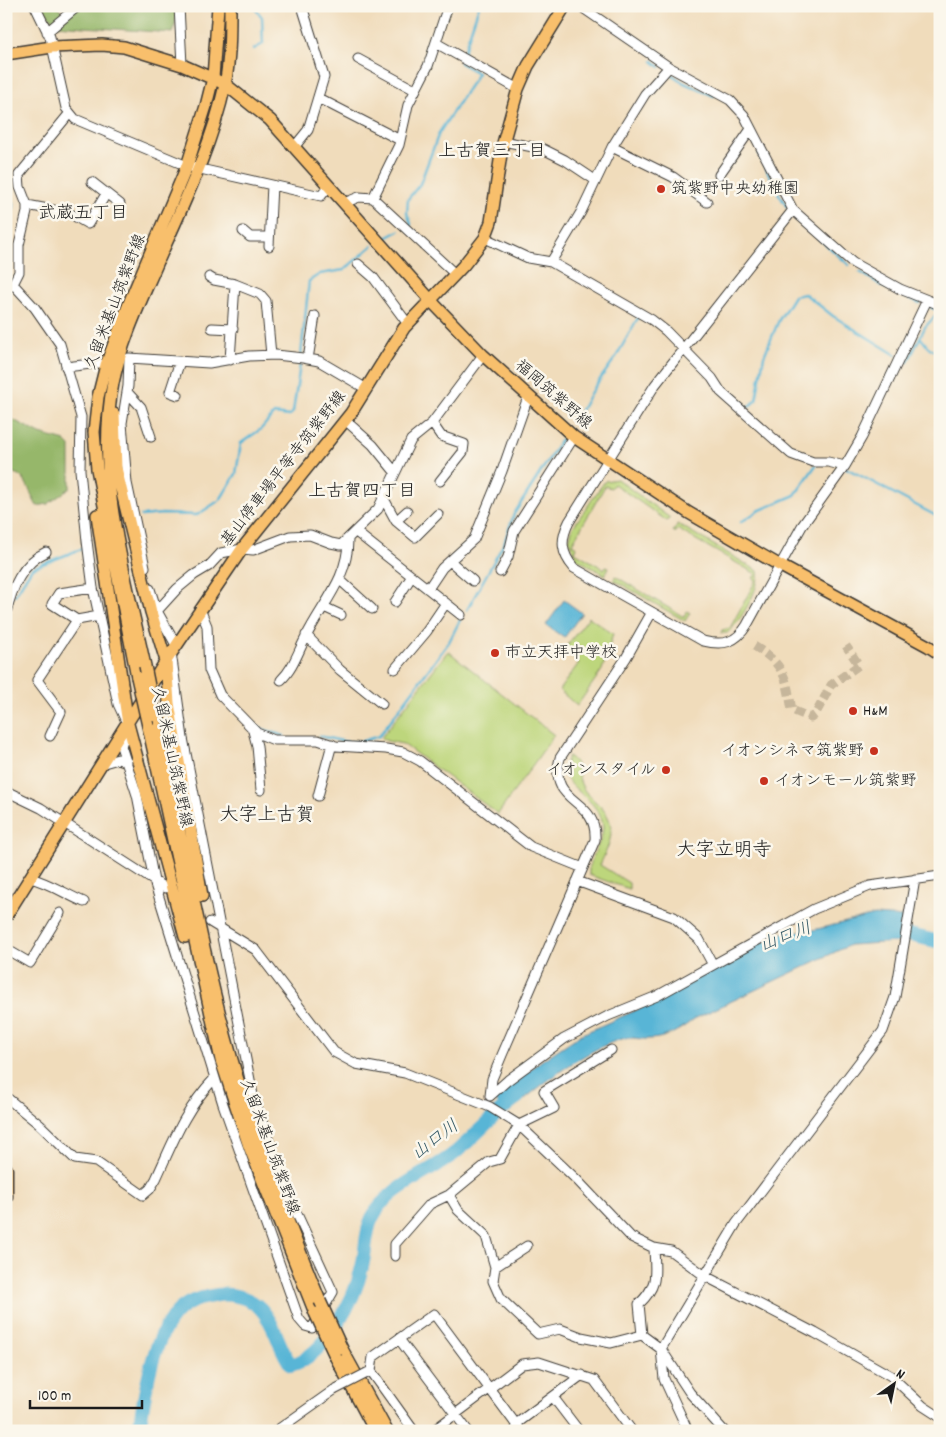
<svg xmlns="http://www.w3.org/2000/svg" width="946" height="1437" viewBox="0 0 946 1437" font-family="Dekko,'Klee One',sans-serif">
<rect width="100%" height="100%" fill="#fbf7ec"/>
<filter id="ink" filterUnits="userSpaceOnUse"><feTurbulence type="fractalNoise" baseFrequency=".02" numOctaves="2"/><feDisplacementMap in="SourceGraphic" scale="10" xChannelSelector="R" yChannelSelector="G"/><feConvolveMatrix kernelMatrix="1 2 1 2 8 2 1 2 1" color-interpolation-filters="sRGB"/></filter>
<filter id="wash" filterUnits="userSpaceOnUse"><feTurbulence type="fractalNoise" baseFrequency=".0096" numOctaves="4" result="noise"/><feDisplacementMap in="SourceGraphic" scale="20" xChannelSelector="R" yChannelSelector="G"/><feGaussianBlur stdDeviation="1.12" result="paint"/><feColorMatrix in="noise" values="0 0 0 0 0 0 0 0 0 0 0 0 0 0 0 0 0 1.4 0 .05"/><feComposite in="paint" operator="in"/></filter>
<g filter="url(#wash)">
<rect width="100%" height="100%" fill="#f0dcbb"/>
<path fill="#bdd67b" stroke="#6c794c" d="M617 479 670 518 667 521 614 484 611 488 605 486 572 544 577 547 575 552 604 569 606 566 609 567 605 575 577 559 569 540 573 527 605 481Z
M678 524 758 571C761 587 740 623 727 633H721L722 630 730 628 756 580 753 578 756 574 677 529 675 533 673 531Z
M615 576 684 617 687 611 690 613 685 621 614 580Z
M589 617 613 634 602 670 577 706 559 690 579 663 564 649Z
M448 651 554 735 498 814 403 744 387 741 381 738Z
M568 756C581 764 576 774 582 786 585 793 593 799 598 804 619 824 611 841 600 865L629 883V889L589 875C587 859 603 844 603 827 601 801 572 793 563 772Z"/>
<path fill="#96b76b" stroke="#596a44" d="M42 6H56L63 12 74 6H179L173 33 55 25Z
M8 417 40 434 65 441 70 446V488L48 504 37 506C28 492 28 472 6 472Z"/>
<path fill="#58b5d6" stroke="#3a6879" d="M564 600 582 613 564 638 546 625Z
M875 915 903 917 897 942 850 945 694 1019C682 1029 666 1039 649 1039 641 1040 630 1036 622 1039 583 1050 540 1086 509 1112L494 1100 541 1061 580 1035 641 1008 757 944 786 932H805Z"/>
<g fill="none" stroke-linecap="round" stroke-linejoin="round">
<path stroke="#58b5d6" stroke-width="2.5" d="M253 6 262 17 263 44 254 49
M653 61 660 67
M671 74 684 83 714 96
M759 154 777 191 787 207
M6 198 14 204 6 236
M409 227 411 224 407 213 408 199 420 184 439 133 478 73 460 63 479 6
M812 232 849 265
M386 238 399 231
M860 272 879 284 920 303
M930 307 939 311
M920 337 928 347 940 354
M301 355 309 281 320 274 344 270 372 246
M905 360 908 362 925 327 940 311
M730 394 747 408 756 400 764 356 779 320 794 296 805 294 833 316 896 355
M575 421 591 392 616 357 639 316
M846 468 940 518
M141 516 162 514 197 515 220 500 236 474 241 443 261 429 274 414 289 416 293 412 300 365
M741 522 758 511 795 495 816 465
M15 595 32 568 84 548
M467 610 504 543 514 514 563 437
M6 623 8 615
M256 727 284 736
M319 736 347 742H359L379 736 449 642 460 620"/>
<path stroke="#58b5d6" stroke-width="14" d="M881 936 910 935 940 942
M139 1431C144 1397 153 1328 183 1307 194 1299 205 1297 218 1295 232 1293 251 1298 261 1309 276 1325 278 1347 291 1365 325 1356 355 1300 362 1267 366 1252 365 1232 372 1218 388 1186 429 1174 455 1153 477 1135 494 1113 518 1097"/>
</g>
</g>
<g filter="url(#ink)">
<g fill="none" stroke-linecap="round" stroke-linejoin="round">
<path stroke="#c6b69b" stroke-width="9" stroke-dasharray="9 4.5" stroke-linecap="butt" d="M754 646C785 665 786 677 792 710L811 718 815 715 831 685 859 665 846 646"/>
<g stroke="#3c3934" stroke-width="11">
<path id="minor" d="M35 6 50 37 66 108 75 119 187 166 321 196 329 186
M179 6 182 65
M580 6 669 67 730 100 744 115 793 210 853 263 900 289 940 305
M47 32 78 6
M436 43 518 89
M358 59 415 90
M318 98 400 140
M503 141 543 149 565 160 595 180
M295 146 308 130 324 77 302 6
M612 147 673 177 707 202
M719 175 751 129
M92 182 120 204
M373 198 455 274
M344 203 359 197 373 198 399 145 408 105 428 66 448 6
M27 205 69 213 88 224 106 194
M793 210 655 385 569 522C560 540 561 553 574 568L703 641C723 646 736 643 747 625L802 526 845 466 862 437 927 300
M243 231 250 237H269
M485 238 528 258 551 262 652 320 666 331 712 378 721 392 791 454 813 462H828L845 466
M269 246 272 185
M551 262 581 212 612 147 645 94 669 67
M358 264 373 277 408 324
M209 277 214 280 235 284 230 360
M13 284 35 308 60 344 81 417 80 470 87 541 93 588 118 704 125 719
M235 284 260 294 266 301 271 355
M6 289 13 284 19 272V245L27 212V205L20 187 19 175 69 114
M212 328 233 329
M308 359 315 316
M66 367 99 363
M127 392 141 407 151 437
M178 395 170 392 180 361
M345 420 373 445 395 472
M432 423 441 436 464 444 463 452 440 481
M384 499 396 521 407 511
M396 521 415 537 438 514
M356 532 461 615
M450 561 473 581
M145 567 127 483 122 423 128 386 129 358 209 363 249 356 276 355 303 358 319 361 365 388
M500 572 508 557 514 531 574 437
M339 579 372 609
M150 589 157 611 176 645
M428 589 442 568 474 539 502 471 528 397
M395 602 412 576
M324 607 341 615
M200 609 207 626 209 670 220 695 257 733 274 740H318L336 746 386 749 403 752 420 761 531 847 583 868
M157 611 177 589 194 575 209 566 221 553 242 549 253 550 290 536 310 535 331 543 341 545 378 509 411 440 432 423 483 355
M6 613C12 588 22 563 46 552
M77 620 52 604 59 593 93 588
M306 635 340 670 382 704
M395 669 427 631 446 603
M281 680C293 669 298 652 306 637 322 604 348 579 348 540
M126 731 121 746 137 795 154 881 223 1104 299 1319 305 1326 312 1328 333 1292 285 1188 253 1095 183 738 171 652
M253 731 257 746 261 790
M50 736 61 712 37 680 77 620 99 616
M104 763 118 759 127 762
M6 791 41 808 165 888
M318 796 332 744
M30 878C50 883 65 894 84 902
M577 881 674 917 699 939 713 965
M210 922 256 950 334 1052 356 1064 405 1073 490 1107 519 1125 577 1180 631 1237 654 1248 671 1251 705 1276 815 1333 891 1376 923 1406 940 1417
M6 949 30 963 60 913
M490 1096 492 1079 502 1055 595 840C598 796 547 806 560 758L626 658 652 612
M490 1096 508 1080 564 1039 608 1016 657 996 814 909 870 886 940 876
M6 1097 40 1125 75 1159 96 1162 143 1195 150 1189 156 1179C174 1140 184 1111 214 1079
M449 1195 458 1210 486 1236 495 1267 493 1281 501 1299 538 1334 560 1329 581 1337 611 1343 642 1335
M654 1248C655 1274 659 1285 639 1304L642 1335 661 1349 690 1393 724 1431
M395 1256V1244L430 1204 449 1195 489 1162 500 1159 519 1125 554 1108 544 1091 611 1050
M495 1267 527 1246
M399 1339 468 1431
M371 1371 414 1431
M367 1373 371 1371 373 1357 434 1314 521 1431
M553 1397 579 1431
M516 1424 582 1375
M276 1431 334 1390
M433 1431 522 1364 539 1362 594 1380 632 1431
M688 1431 664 1379 661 1349 736 1224 883 1031 895 997 915 879"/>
</g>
<g stroke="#3c3934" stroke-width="14">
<path id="major" d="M6 54 52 47 102 45 124 47 182 65 225 84 270 120 435 305 483 355 574 437 689 513 779 565 928 646 940 654
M114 414 116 468 151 612 166 661 169 703 202 896
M97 515 128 724 185 937
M145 666C125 573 95 478 113 383 122 339 142 299 159 259 184 203 212 145 225 85 230 60 230 32 230 6
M137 677 97 469 94 432 98 397 106 365 130 301 187 166 206 106 213 78 218 6
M155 716C181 830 200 947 232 1060 256 1142 288 1222 320 1301
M148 726 221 1060 249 1146 315 1313
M6 916 166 661 242 549 351 413 404 328 463 266 485 238 491 222 502 147 518 89 528 66 565 6
M342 1349 387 1431
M336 1358 375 1431"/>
</g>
<g stroke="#3c3934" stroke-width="15">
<path id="highway" d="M6 1169V1197"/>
</g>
<use href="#minor" stroke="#fff" stroke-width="9"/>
<use href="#major" stroke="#f8bf6c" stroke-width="11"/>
<use href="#highway" stroke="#f8bf6c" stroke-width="12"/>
<g stroke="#3c3934" stroke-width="11" stroke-linecap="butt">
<path id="minor-bridge" d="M334 1390 367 1373"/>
</g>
<g stroke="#3c3934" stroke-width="14" stroke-linecap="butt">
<path id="major-bridge" d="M145 666 155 716
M137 677 148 726
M320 1301 342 1349
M315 1313 336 1358"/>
</g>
<use href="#minor-bridge" stroke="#fff" stroke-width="9"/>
<use href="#major-bridge" stroke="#f8bf6c" stroke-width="11"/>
</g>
</g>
<g fill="#c8321e" stroke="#fbf7ec" stroke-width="2">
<circle cx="661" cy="189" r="5"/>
<circle cx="495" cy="653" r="5"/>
<circle cx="853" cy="711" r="5"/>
<circle cx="874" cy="751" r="5"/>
<circle cx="666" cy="770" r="5"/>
<circle cx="764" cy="781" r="5"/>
</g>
<g text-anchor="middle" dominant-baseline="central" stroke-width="5" stroke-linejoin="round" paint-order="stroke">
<g font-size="16" fill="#1c1c1c" stroke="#fbf7ec" text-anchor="start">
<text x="671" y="189">筑紫野中央幼稚園</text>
<text x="505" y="653">市立天拝中学校</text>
<text x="863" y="711">H&amp;M</text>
<text x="864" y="751" text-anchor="end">イオンシネマ筑紫野</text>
<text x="656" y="770" text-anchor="end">イオンスタイル</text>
<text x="774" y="781">イオンモール筑紫野</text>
</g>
<g font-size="16" fill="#1c1c1c" stroke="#fbf7ec">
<text transform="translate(116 302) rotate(-69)">久留米基山筑紫野線</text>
<text transform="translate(553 395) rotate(41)">福岡筑紫野線</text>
<text transform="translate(284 469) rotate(-52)">基山停車場平等寺筑紫野線</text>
<text transform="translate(171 757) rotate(78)">久留米基山筑紫野線</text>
<text transform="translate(269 1147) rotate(70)">久留米基山筑紫野線</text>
</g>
<g font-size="18" fill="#1c1c1c" stroke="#fbf7ec">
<text x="492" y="152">上古賀三丁目</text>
<text x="83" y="214">武蔵五丁目</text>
<text x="362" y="492">上古賀四丁目</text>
</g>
<g font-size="18" font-style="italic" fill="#345966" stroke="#fbf7ec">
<text transform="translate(786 938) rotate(-21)">山口川</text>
<text transform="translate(436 1141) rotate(-37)">山口川</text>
</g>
<g font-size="19" fill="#1c1c1c" stroke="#fbf7ec">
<text x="267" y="816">大字上古賀</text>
<text x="724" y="851">大字立明寺</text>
</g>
</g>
<rect width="946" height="1437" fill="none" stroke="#fbf7ec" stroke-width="25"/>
<g transform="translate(894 1384) rotate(33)" stroke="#fbf7ec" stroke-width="4" paint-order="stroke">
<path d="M0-4L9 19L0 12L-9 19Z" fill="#1c1c1c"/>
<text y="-8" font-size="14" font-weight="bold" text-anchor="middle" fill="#1c1c1c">N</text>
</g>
<path d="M30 1400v8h112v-8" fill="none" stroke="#1c1c1c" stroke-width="2.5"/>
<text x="38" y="1400" font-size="15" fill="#1c1c1c" stroke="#fbf7ec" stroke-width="4" paint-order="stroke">100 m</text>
</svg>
